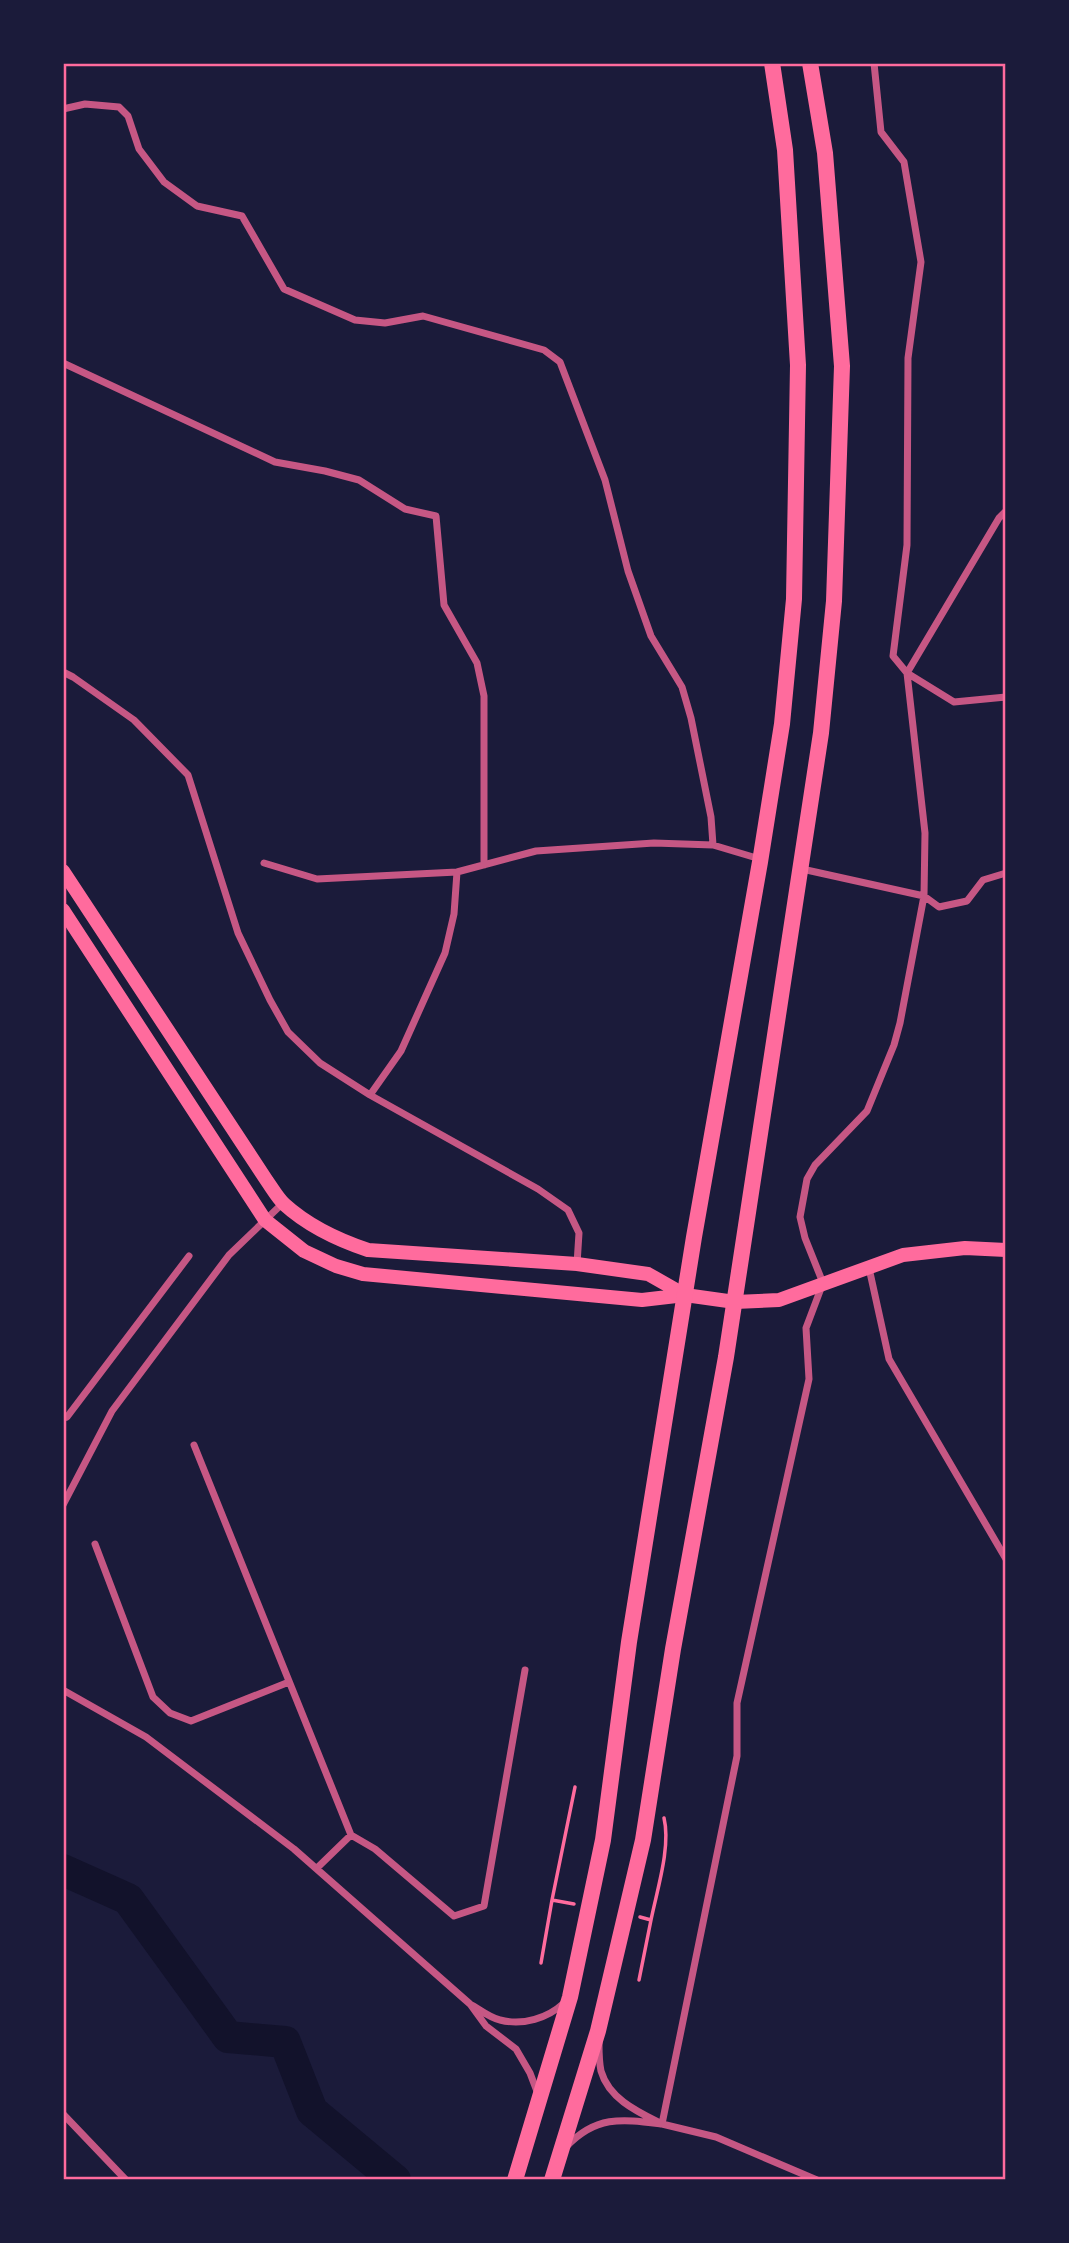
<svg xmlns="http://www.w3.org/2000/svg" width="1069" height="2243" viewBox="0 0 1069 2243" font-family="Raleway,sans-serif">
<rect width="100%" height="100%" fill="#1b1b3a"/>
<g fill="none" stroke-linecap="round" stroke-linejoin="round">
<path stroke="#12122b" stroke-width="32" d="M63 1870 128 1899 228 2037 285 2042 312 2111 395 2180"/>
<path stroke="#ff6b9d" stroke-width="3.5" d="M574 1904 552 1900 575 1787
M640 1917 651 1920C657 1890 671 1847 664 1818
M541 1963 552 1900
M639 1980 651 1920"/>
<path stroke="#c65784" stroke-width="7" d="M874 63 881 132 904 162 921 262 908 358 907 545 893 656 907 673 954 702 1006 697
M63 109 85 104 119 107 128 116 139 149 164 182 197 206 242 216 284 289 355 320 385 323 423 316 544 350 560 362 605 480 628 571 651 636 682 687 691 718 711 817 713 845
M63 363 275 462 325 471 359 480 405 509 436 516 444 605 477 663 484 696V865
M63 672 73 677 134 720 188 775 238 933 270 1000 288 1032 320 1063 370 1095 538 1189 568 1210 579 1233 577 1264
M264 863 317 879 457 872 536 851 654 843 713 845 760 859
M802 869 924 896 939 907 967 901 983 880 1006 873
M370 1095 401 1051 445 953 454 914 457 872
M869 1268 889 1359 1006 1559
M63 1418 67 1417 189 1256
M194 1445 351 1835 375 1849 454 1916 484 1906 525 1670
M63 1505 112 1411 229 1255 283 1203
M95 1544 153 1697 170 1713 191 1721 289 1682
M63 1690 146 1737 294 1849 470 2004
M317 1868 351 1835
M538 2094 530 2073 516 2049 486 2026 470 2004C479 2009 490 2018 500 2020 523 2026 548 2018 564 2003
M63 2114 126 2180
M566 2147C596 2115 622 2119 662 2124 638 2112 609 2099 601 2071 599 2062 599 2052 599 2043
M817 2180 716 2137 662 2124 737 1756V1703L809 1379 806 1328 823 1283 805 1238 800 1217 807 1179 815 1165 867 1111 894 1045 900 1023 924 896 925 833 907 673 999 518 1006 511"/>
<path stroke="#ff6b9d" stroke-width="14" d="M63 871 267 1181C272 1188 277 1197 284 1204 307 1225 338 1240 368 1250L577 1264 648 1274 685 1295
M63 910 265 1220 304 1251 336 1266 363 1274 642 1300 685 1295 735 1302 779 1300 903 1255 965 1248 1006 1250"/>
<path stroke="#ff6b9d" stroke-width="16" d="M515 2180 570 1997 603 1840 629 1642 694 1237 760 862 782 724 794 599 798 365 785 150 772 63
M552 2180 598 2031 643 1840 673 1649 726 1357 821 733 834 601 842 366 825 153 810 63"/>
</g>
<rect width="1069" height="2243" fill="none" stroke="#1b1b3a" stroke-width="130"/>
<rect x="65" y="65" width="939" height="2113" fill="none" stroke="#ff6b9d" stroke-width="2.5"/>
</svg>
